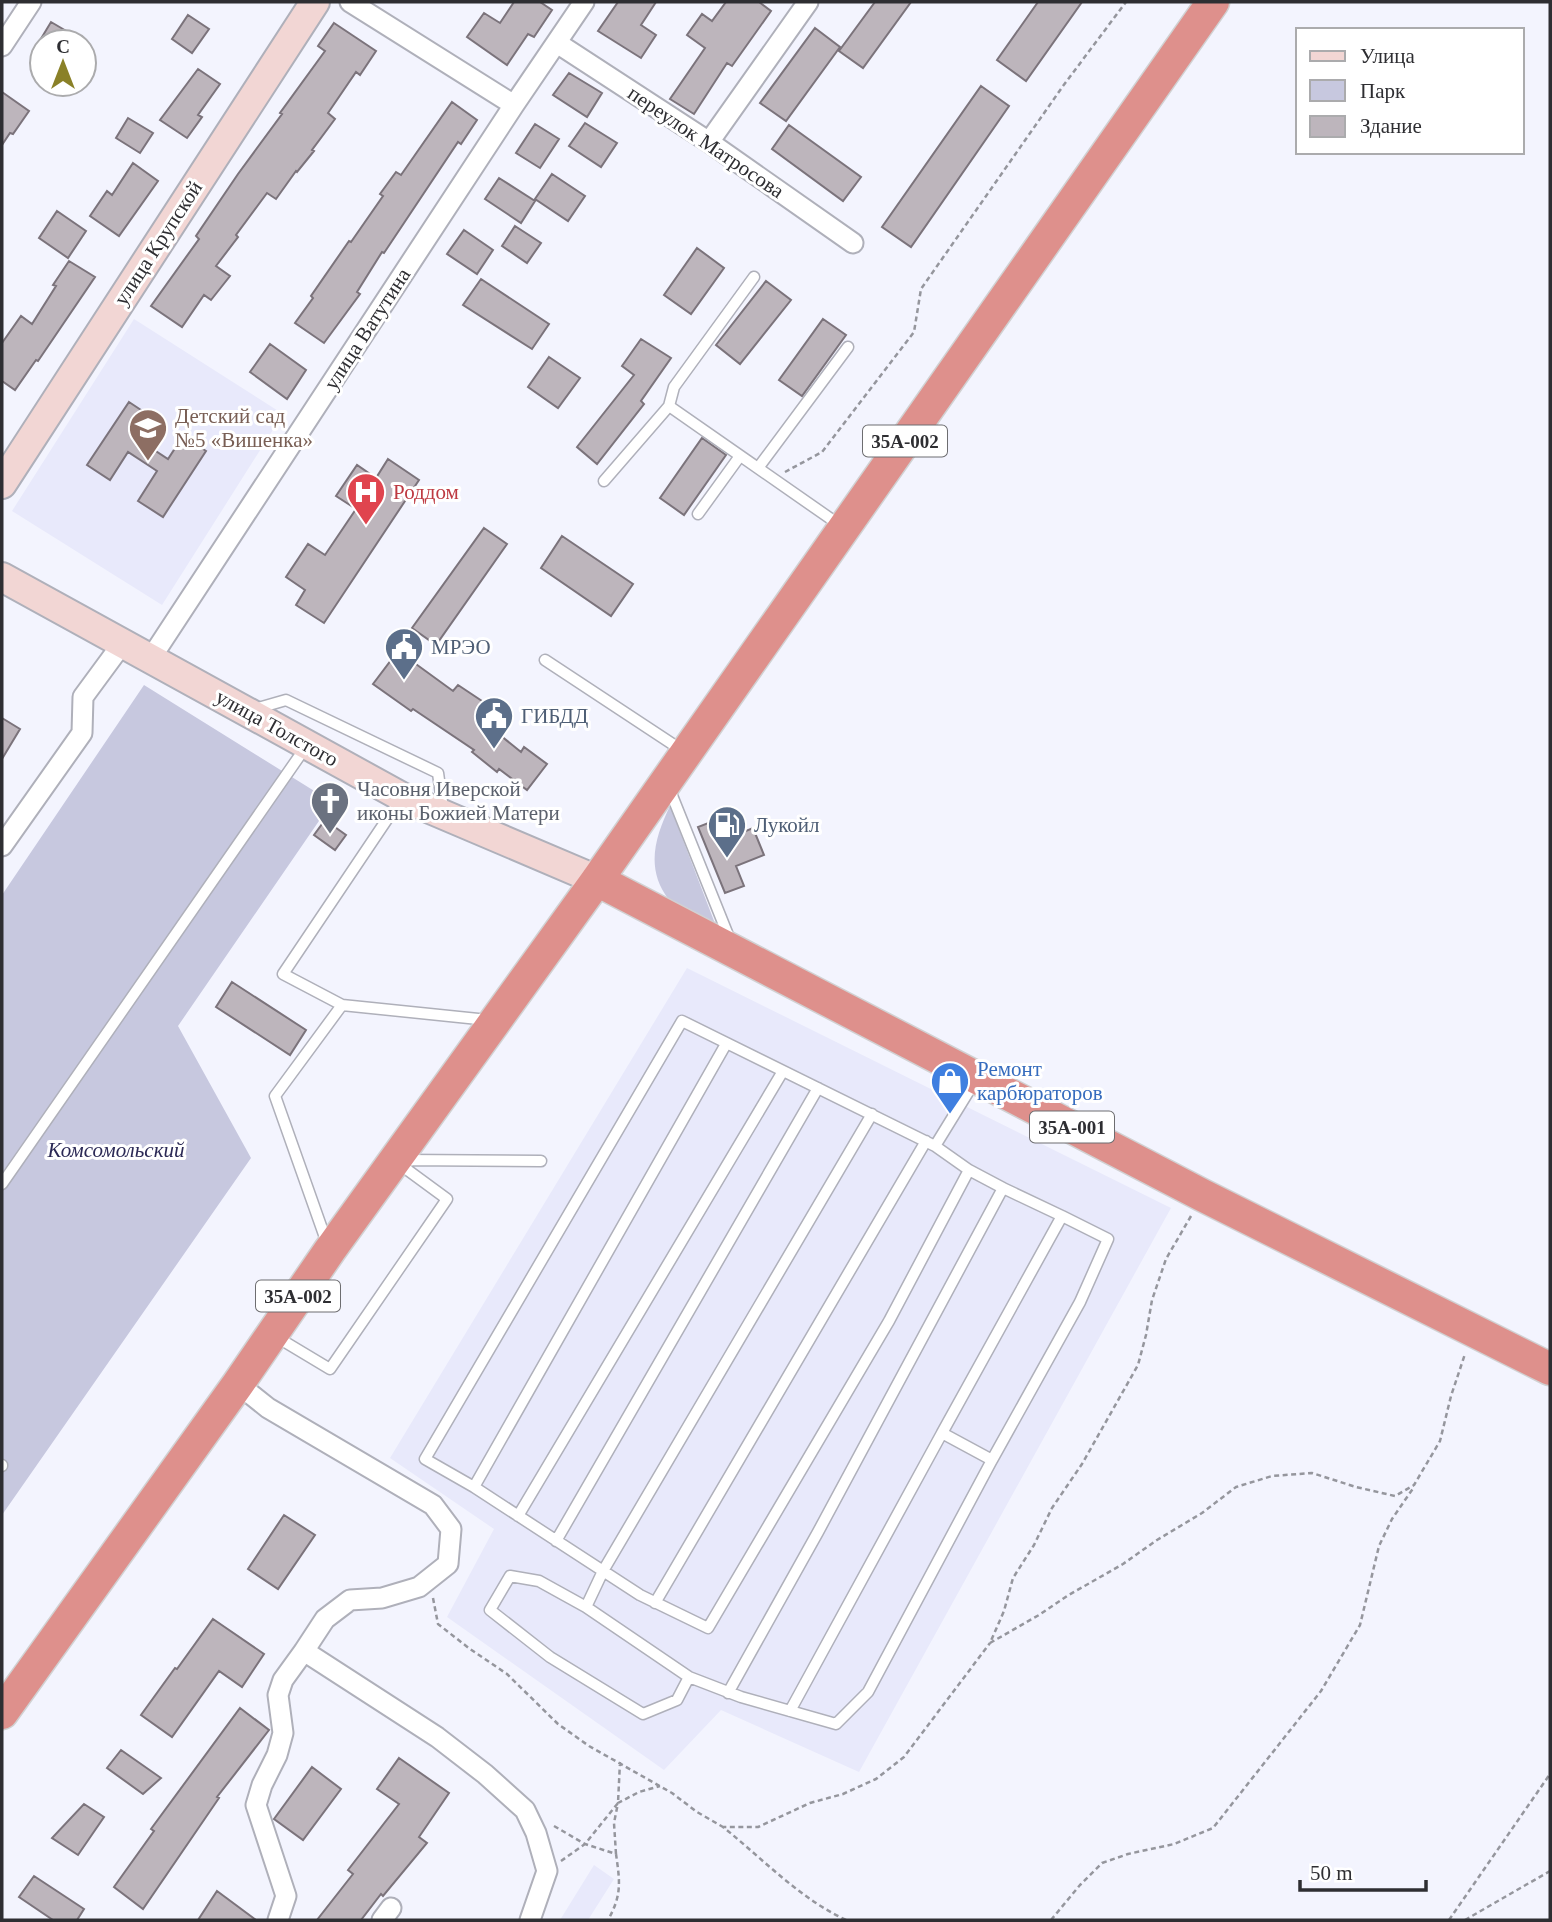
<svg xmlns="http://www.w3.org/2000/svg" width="1552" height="1922" viewBox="0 0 1552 1922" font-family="Georgia,serif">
<rect width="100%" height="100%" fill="#f3f4fe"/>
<path fill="#e8e9fb" d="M134 319 283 414 162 605 12 511Z
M687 968 1171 1208 859 1772 721 1710 664 1770 447 1617 494 1529 390 1458Z
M594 1865 614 1879 588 1920H560Z"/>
<path fill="#c7c8df" d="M144 685 332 802 178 1026 251 1158 2 1515V895Z
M670 806 719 934C707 926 676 910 669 900 645 869 655 837 670 806Z"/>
<path fill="#bdb5bc" stroke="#7b737b" stroke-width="2" d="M514 2H540L552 10 534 37 528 34 507 65 467 37 484 13 500 23Z
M618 2H656L641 25 656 35 641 58 598 31Z
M726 2H759L771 11 732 66 727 63 694 114 670 99 705 48 687 35 702 14 712 21Z
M875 2H911L863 68 839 51Z
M1038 2H1082L1026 81 997 60Z
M188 15 209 29 192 53 172 39Z
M51 22 85 42H39Z
M334 23 376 51 360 75 356 72 328 113 335 119 312 150 314 151 297 172 296 171 276 199 267 193 236 235 238 237 216 266 230 276 211 300 204 295 182 327 151 306 199 239 196 236 238 174 282 114 280 113 325 51 318 46Z
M815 28 840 47 786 121 760 103Z
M198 69 220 84 198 115 202 117 187 138 160 120Z
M569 73 602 93 587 117 553 95Z
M981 86 1009 106 911 247 882 227Z
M2 92 29 111 13 134 10 133 2 145Z
M452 102 477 120 461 144 458 142 384 253 382 252 357 292 360 294 324 343 295 323 313 298 311 296 349 241 351 242 383 196 380 194 396 172 401 175Z
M128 118 153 133 140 153 116 138Z
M585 123 617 143 601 167 569 146Z
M535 124 559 139 540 168 516 153Z
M789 125 861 177 843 201 772 149Z
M133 163 158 181 119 236 90 216 107 191 112 195Z
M552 174 585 196 568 221 535 199Z
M499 178 535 201 521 223 485 199Z
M57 211 86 231 68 258 39 238Z
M515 226 541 243 527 263 502 246Z
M464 230 493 250 477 274 447 254Z
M697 248 724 268 691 314 664 295Z
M69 261 95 277 38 361 36 360 15 390 2 381V343L21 316 32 324 56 286 53 285Z
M481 279 549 324 532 349 463 305Z
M766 281 791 300 740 364 716 345Z
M823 319 846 335 802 396 779 380Z
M641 339 671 358 641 401 644 404 597 464 577 447 634 375 622 366Z
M270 344 306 370 287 399 250 372Z
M549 357 580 378 558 408 528 387Z
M129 402 150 416 136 438 168 459 183 436 206 451 163 517 138 501 157 471 128 452 110 480 87 465Z
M702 438 726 455 684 515 660 498Z
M388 459 419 480 324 623 296 605 305 590 286 577 308 544 325 555 356 509 336 496 357 465 376 478Z
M484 528 507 544 436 645 412 628Z
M562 536 633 584 611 616 541 568Z
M398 651 453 691 458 685 494 709 485 723 521 752 524 747 547 764 527 790 499 769 497 772 472 752 474 750 413 709 411 711 373 684Z
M2 718 20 729 2 759Z
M325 820 346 835 335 850 314 835Z
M716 820 724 840 753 828 764 855 736 866 744 886 725 893 698 827Z
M232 982 306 1030 290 1055 216 1007Z
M284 1515 315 1535 278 1589 248 1569Z
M213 1619 264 1654 242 1687 219 1671 172 1737 141 1715 175 1668 177 1669Z
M240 1708 269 1730 217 1797 219 1798 143 1909 114 1887 154 1831 151 1829Z
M121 1750 161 1778 143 1794 107 1768Z
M399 1758 449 1793 419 1837 427 1843 383 1896 381 1894 361 1920H317L353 1874 348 1870 399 1804 377 1789Z
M312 1767 341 1789 303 1840 274 1819Z
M84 1804 104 1817 78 1855 52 1838Z
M34 1876 84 1909 77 1920H53L19 1897Z
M217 1891 256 1920H198Z"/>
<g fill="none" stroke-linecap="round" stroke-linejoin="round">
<g stroke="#afb0ba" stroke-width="13">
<path id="service" d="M669 406 674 387 754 277
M758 468 848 347
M604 481 669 406 841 526
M698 514 740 456
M545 660 683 751
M255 709 286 700 438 773 443 809
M669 788 730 940
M342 1005 283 974 400 800
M935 1146 969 1170 889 1321 708 1628 640 1595 474 1487 425 1459 682 1021 935 1146 975 1081
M402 1160 541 1161
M969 1170 1003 1188
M2 1184 305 748
M327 1243 275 1096 342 1005 488 1020
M275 1336 330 1369 447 1199 398 1163
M942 1433 1062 1216 1108 1239 1080 1302 992 1460
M2 1465V1466
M474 1487 726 1044
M518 1516 783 1071
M556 1541 818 1088
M655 1603 926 1141
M586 1607 689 1677 677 1700 643 1714 550 1657 490 1610 510 1576 539 1581 586 1607 603 1571 872 1114
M689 1677 741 1697 836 1724 868 1692 992 1460 942 1433 790 1711
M728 1693 818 1532 1003 1188 1062 1216"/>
</g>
<g stroke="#afb0ba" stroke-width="23">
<path id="minor" d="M350 2 514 105
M557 43 709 142 853 243
M2 46 31 2
M709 142 808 2
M151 658 514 105 584 2
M2 846 82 733 83 697 122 644
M238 1384 268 1408 433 1505 451 1529 448 1564 419 1587 382 1598 350 1600 325 1619 304 1651 283 1680 278 1695 283 1733 277 1755 262 1785 256 1805 286 1896 278 1920
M304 1651 437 1737 485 1774 525 1810 536 1833 547 1871 530 1920
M382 1920 391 1908"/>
</g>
<g stroke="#afb0ba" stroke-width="32">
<path id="secondary" d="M2 484 315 2
M2 577 402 797 597 880"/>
</g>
<g stroke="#d1d1d2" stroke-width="35">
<path id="trunk" d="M597 880 1202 1195 1550 1369
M2 1713 238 1384 330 1250 597 880 1213 2"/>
</g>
<path stroke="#95969d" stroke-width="2.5" stroke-dasharray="5 3.5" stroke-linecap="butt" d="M785 472 822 452 914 332 921 289 1063 86 1126 2
M1191 1216 1166 1259 1152 1300 1146 1335 1138 1365 1082 1464 1052 1508 1034 1545 1013 1578 1004 1611 990 1643 1039 1615 1067 1596 1123 1564 1157 1540 1202 1513 1236 1487 1272 1476 1312 1473 1356 1487 1395 1496 1414 1485 1440 1441 1451 1396 1465 1354
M433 1598 438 1624 470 1649 507 1674 558 1724 589 1746 672 1793 697 1812 723 1827
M554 1826 585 1844 616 1854C620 1882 622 1895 608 1920
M616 1854 614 1823 618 1803 639 1792 660 1786
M561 1861 585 1844 618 1803 620 1762
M846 1920C799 1898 763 1859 723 1827H758L810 1803 843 1794 876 1779 904 1757 990 1643
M1051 1920 1080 1885 1102 1863 1128 1854 1174 1844 1213 1828 1321 1691 1360 1625 1379 1546 1392 1519 1414 1487
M1449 1920 1550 1774
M1465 1920 1550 1871"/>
<use href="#service" stroke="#fff" stroke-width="10"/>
<use href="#minor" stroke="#fff" stroke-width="19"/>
<use href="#secondary" stroke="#f2d6d4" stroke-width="28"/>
<use href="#trunk" stroke="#de908c" stroke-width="32"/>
</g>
<defs>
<g id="school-pin" transform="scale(2.0125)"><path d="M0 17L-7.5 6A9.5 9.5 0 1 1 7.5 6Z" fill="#8d6e63" stroke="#fff"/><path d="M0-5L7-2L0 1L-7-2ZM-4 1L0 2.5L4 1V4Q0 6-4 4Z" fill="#fff"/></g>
<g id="hospital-pin" transform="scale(2.0125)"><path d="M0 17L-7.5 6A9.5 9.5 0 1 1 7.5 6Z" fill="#e0444e" stroke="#fff"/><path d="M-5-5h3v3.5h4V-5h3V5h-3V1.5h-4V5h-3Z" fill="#fff"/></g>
<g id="civic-pin" transform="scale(2.0125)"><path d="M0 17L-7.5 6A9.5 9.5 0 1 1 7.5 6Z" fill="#5c6f8a" stroke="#fff"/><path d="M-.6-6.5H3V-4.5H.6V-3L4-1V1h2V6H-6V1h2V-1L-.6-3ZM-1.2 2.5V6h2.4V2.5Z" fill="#fff"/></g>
<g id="church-pin" transform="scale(2.0125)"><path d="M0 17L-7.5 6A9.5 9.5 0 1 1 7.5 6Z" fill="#6b7280" stroke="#fff"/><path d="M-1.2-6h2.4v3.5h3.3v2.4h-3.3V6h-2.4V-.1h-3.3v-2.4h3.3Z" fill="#fff"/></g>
<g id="fuel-pin" transform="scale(2.0125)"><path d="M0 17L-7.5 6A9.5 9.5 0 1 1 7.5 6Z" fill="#5c6f8a" stroke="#fff"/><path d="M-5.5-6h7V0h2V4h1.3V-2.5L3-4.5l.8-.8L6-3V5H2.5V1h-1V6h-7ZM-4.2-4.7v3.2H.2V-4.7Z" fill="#fff"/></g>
<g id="shop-pin" transform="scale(2.0125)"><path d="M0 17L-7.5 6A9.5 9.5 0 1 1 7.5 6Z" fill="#3f7fe0" stroke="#fff"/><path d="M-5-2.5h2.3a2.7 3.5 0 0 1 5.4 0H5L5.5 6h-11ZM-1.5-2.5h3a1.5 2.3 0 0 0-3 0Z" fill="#fff"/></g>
</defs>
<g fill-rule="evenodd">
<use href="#school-pin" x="148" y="428"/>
<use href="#hospital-pin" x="366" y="492"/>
<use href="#civic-pin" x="404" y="647"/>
<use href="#civic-pin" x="494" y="716"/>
<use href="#church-pin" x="330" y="801"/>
<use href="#fuel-pin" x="727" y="825"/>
<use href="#shop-pin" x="950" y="1081"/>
</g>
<g text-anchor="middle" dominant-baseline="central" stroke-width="6" stroke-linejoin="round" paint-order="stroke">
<g fill="#fff" stroke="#6d6d70" stroke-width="2">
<rect x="863" y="425.5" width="84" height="31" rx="5"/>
<rect x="1030" y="1111.5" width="84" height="31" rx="5"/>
<rect x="256" y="1280.5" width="84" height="31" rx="5"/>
</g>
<g font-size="19" font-weight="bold" fill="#2e2e32">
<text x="905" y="441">35А-002</text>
<text x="1072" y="1127">35А-001</text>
<text x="298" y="1296">35А-002</text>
</g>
<g font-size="21" fill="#2e2e32" stroke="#fff">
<text transform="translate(706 142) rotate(34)">переулок Матросова</text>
<text transform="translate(158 243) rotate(-57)">улица Крупской</text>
<text transform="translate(367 329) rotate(-57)">улица Ватутина</text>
<text transform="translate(277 728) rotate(29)">улица Толстого</text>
</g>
<g font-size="21" fill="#785e54" stroke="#fff" text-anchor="start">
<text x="175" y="416">Детский сад<tspan x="175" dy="24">№5 «Вишенка»</tspan></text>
</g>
<g font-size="21" fill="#be3a42" stroke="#fff" text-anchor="start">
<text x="393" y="492">Роддом</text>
</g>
<g font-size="21" fill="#4e5e75" stroke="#fff" text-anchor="start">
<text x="431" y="647">МРЭО</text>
<text x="521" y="716">ГИБДД</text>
<text x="754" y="825">Лукойл</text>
</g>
<g font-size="21" fill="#5b616d" stroke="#fff" text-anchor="start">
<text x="357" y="789">Часовня Иверской<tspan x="357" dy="24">иконы Божией Матери</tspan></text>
</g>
<g font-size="21" fill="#366cbe" stroke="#fff" text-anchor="start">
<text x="977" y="1069">Ремонт<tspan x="977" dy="24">карбюраторов</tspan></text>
</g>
<g font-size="21" font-style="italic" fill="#2b2955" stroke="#fff">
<text x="116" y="1150">Комсомольский</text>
</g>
</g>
<rect width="1552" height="1922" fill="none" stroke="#2e2e32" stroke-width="7"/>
<rect x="1296" y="28" width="228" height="126" fill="#ffffff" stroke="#ababad" stroke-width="2"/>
<rect x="1310" y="51" width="35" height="10" fill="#f2d6d4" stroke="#ababad" stroke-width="2"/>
<text x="1360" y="63" font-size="21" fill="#2e2e32">Улица</text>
<rect x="1310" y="80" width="35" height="21" fill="#c7c8df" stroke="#ababad" stroke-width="2"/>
<text x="1360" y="98" font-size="21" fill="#2e2e32">Парк</text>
<rect x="1310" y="116" width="35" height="21" fill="#bdb5bc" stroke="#ababad" stroke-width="2"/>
<text x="1360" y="133" font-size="21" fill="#2e2e32">Здание</text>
<g transform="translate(63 63)"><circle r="33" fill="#ffffff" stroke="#ababad" stroke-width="2"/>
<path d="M0-5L12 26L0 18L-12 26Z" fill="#8a8128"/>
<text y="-10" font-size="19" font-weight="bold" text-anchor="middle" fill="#2e2e32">С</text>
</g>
<path d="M1300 1880v10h126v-10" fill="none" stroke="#2e2e32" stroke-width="3.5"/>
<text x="1310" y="1880" font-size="21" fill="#2e2e32" stroke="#ffffff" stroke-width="5" paint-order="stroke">50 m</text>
</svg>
